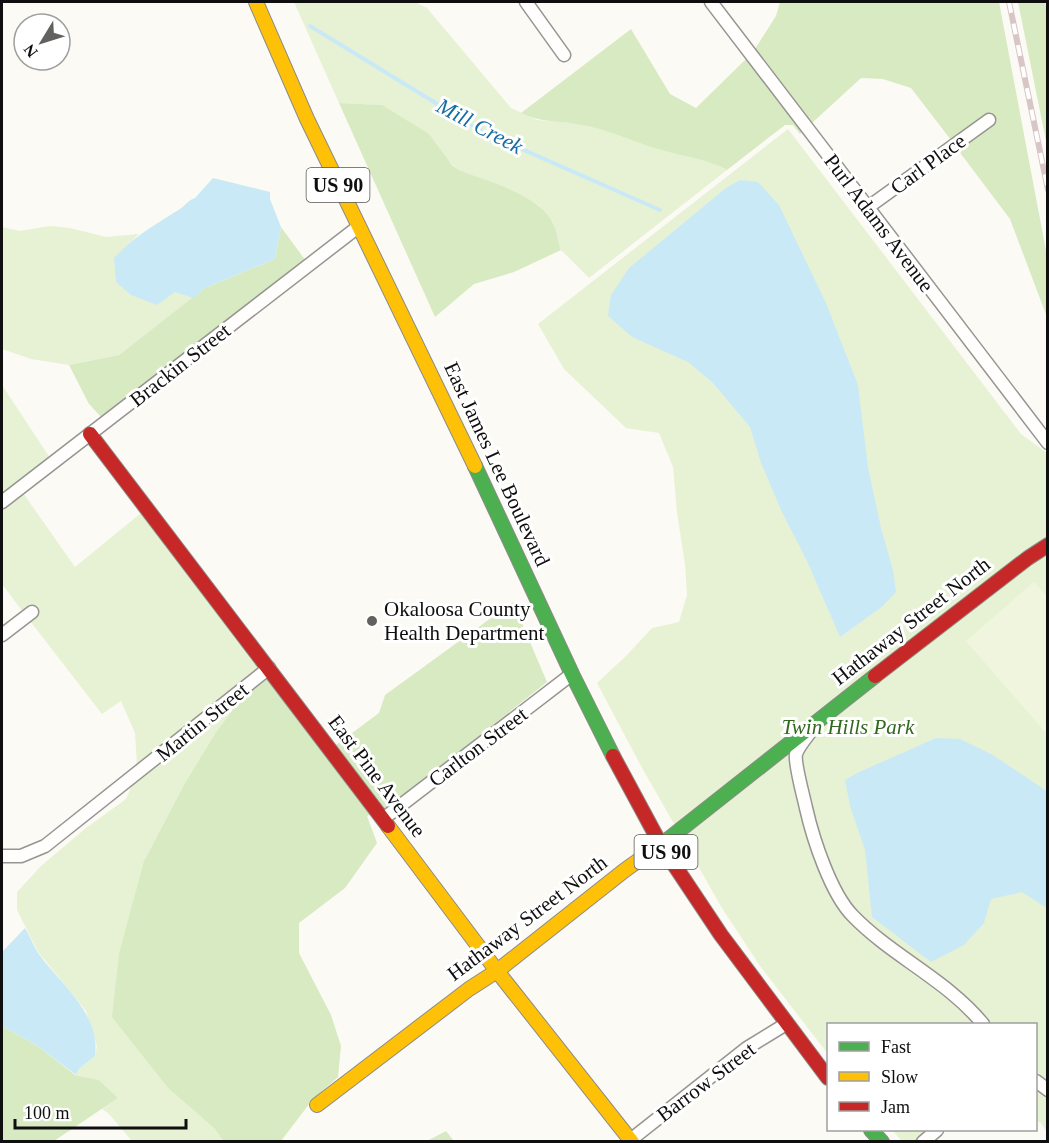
<svg xmlns="http://www.w3.org/2000/svg" width="1049" height="1143" viewBox="0 0 1049 1143" font-family="'Times New Roman',serif">
<rect width="100%" height="100%" fill="#fcfaf4"/>
<path fill="#e7f2d4" d="M294 2H415L427 8 511 108 537 120 576 123 609 131 664 150 712 162 727 170 589 278 561 250 553 222 538 205 518 194 459 170 382 105 339 103Z
M788 129 1021 434 1047 453V1132L1041 1123 1036 1121V1024H828V1054L760 966 722 908 641 766 597 683 626 656 652 628 679 622 687 595 685 564 677 513 673 467 659 433 626 428 564 369 538 324Z
M50 226 70 228 106 237 139 234 120 252 175 291 193 298 119 355 69 365 31 359 2 349V227L20 231Z
M2 385 50 458 2 495Z
M23 493 75 567 141 513 260 668 137 766 135 733 121 701 102 714 30 621 40 612 33 604 23 612 2 584V510Z
M268 677 240 700 216 732 185 783 144 861 169 1089 215 1129 223 1141H132L109 1114 102 1109 118 1098 99 1080 76 1075 79 1069 95 1056 97 1046 86 1011 38 952 17 910V892L41 866 86 828 126 799 132 785Z
M892 1130H943L926 1142 902 1141Z"/>
<path fill="#d8eac1" d="M780 2H999L1047 256V317L1010 219 958 150 997 121 991 112 951 140 911 88 883 79 861 78 812 123 755 49 776 16Z
M1018 2H1045L1048 17 1047 146Z
M631 29 670 94 696 108 746 59 802 132 800 134 793 125H785L727 170C708 159 687 157 665 151 635 143 607 128 576 124 554 120 543 123 521 113Z
M339 103 382 105 429 134 452 165 459 170C486 181 540 195 553 223 557 231 558 242 561 250L514 272 474 284 435 317Z
M281 227 306 261 102 418 89 404 69 365 119 355 205 288 275 259Z
M513 602 547 682 390 807 384 809 336 745 379 713 385 695Z
M268 677 371 814 367 816 377 843 345 888 299 923V953L331 1015 341 1046 338 1077 313 1099 281 1141H223L215 1129 169 1089 112 1017 119 954 144 861 185 783 216 732 240 700Z
M2 1026 38 1046 75 1075 99 1080 118 1098 54 1141H2Z
M446 1131 454 1141H427Z"/>
<path fill="#f0f6dd" d="M1034 582 1047 597V734L966 641Z"/>
<path fill="#cae9f6" d="M213 178 270 192V199L281 227 275 259 205 288 193 298 175 292 157 305 131 295 116 282 114 258C134 236 155 225 180 209 186 205 188 200 195 198Z
M740 180 758 182 779 205 826 303 858 385 868 467 881 528 893 570 896 592 883 606 840 637 807 561 781 510 761 463 750 427 713 383 688 362 632 337 608 316 611 295 629 268 726 188Z
M936 738 960 739 991 754 1047 791 1048 909 1022 892 991 899 984 923 964 945 931 962 872 917 865 850 850 806 845 780 857 773Z
M25 928C30 936 33 945 38 953 60 984 101 1013 95 1056L79 1069 76 1075 38 1046 2 1026V952Z"/>
<g fill="none" stroke-linecap="round" stroke-linejoin="round">
<path stroke="#cae9f6" stroke-width="4" d="M310 26 483 132 660 210"/>
<g stroke="#969592" stroke-width="15">
<path id="street" d="M526 2 564 55
M711 2 1048 443
M867 208 989 120
M2 502 358 227
M2 635 32 612
M811 731C806 738 798 747 796 754 794 763 804 798 806 808 813 839 831 894 853 916 893 957 947 980 983 1024
M383 819 572 674
M2 856H21L45 846 269 668
M1036 1081 1048 1090
M628 1142 747 1048 786 1024
M923 1142 937 1130"/>
</g>
<g stroke="#8c8b89" stroke-width="16">
<path id="fast" d="M475 466 572 674 613 756
M666 841 875 676
M871 1130 882 1142"/>
</g>
<g stroke="#8c8b89" stroke-width="16">
<path id="slow" d="M256 2 307 119 475 466
M388 826 497 971 632 1142
M317 1105 469 989 497 971 625 870 666 841"/>
</g>
<g stroke="#8c8b89" stroke-width="16">
<path id="jam" d="M90 434 388 826
M875 676 1028 558 1048 545
M613 756 661 845 721 935 828 1078"/>
</g>
<use href="#street" stroke="#fffefd" stroke-width="12"/>
<use href="#fast" stroke="#4caf50" stroke-width="14"/>
<use href="#slow" stroke="#ffc107" stroke-width="14"/>
<use href="#jam" stroke="#c62828" stroke-width="14"/>
<g stroke="#d8c5c6" stroke-width="6">
<path id="rail" d="M1009 2 1048 190"/>
</g>
<use href="#rail" stroke="#fff" stroke-width="4" stroke-dasharray="11" stroke-linecap="butt"/>
</g>
<circle fill="#62615f" stroke="#fff" stroke-width="2" cx="372" cy="621" r="6"/>
<g text-anchor="middle" dominant-baseline="central" stroke-width="6" stroke-linejoin="round" paint-order="stroke">
<g fill="#fff" stroke="#575757" stroke-width="1.5">
<rect x="306.5" y="168" width="63" height="34" rx="4.5"/>
<rect x="634.5" y="835" width="63" height="34" rx="4.5"/>
</g>
<g font-size="20" font-weight="bold" fill="#0f0f0f">
<text x="338" y="185">US 90</text>
<text x="666" y="852">US 90</text>
</g>
<g font-size="21" fill="#0f0f0f" stroke="#fff">
<text transform="translate(928 164) rotate(-36)">Carl Place</text>
<text transform="translate(879 223) rotate(53)">Purl Adams Avenue</text>
<text transform="translate(180 365) rotate(-38)">Brackin Street</text>
<text transform="translate(497 464) rotate(65)">East James Lee Boulevard</text>
<text transform="translate(911 621) rotate(-38)">Hathaway Street North</text>
<text transform="translate(202 722) rotate(-39)">Martin Street</text>
<text transform="translate(478 747) rotate(-37)">Carlton Street</text>
<text transform="translate(377 776) rotate(53)">East Pine Avenue</text>
<text transform="translate(527 918) rotate(-37)">Hathaway Street North</text>
<text transform="translate(706 1082) rotate(-37)">Barrow Street</text>
</g>
<g font-size="21" fill="#0f0f0f" stroke="#fff" text-anchor="start">
<text x="384" y="609">Okaloosa County<tspan x="384" dy="24">Health Department</tspan></text>
</g>
<g font-size="21" font-style="italic" fill="#31681d" stroke="#fff">
<text x="848" y="727">Twin Hills Park</text>
</g>
<g font-size="22" font-style="italic" fill="#146ea4" stroke="#fff">
<text transform="translate(480 126) rotate(28)">Mill Creek</text>
</g>
</g>
<rect width="1049" height="1143" fill="none" stroke="#0f0f0f" stroke-width="6"/>
<rect x="827" y="1023" width="210" height="108" fill="#ffffff" stroke="#9f9f9f" stroke-width="1.5"/>
<rect x="839" y="1042" width="30" height="9" fill="#4caf50" stroke="#9f9f9f" stroke-width="1.5"/>
<text x="881" y="1053" font-size="18" fill="#0f0f0f">Fast</text>
<rect x="839" y="1072" width="30" height="9" fill="#ffc107" stroke="#9f9f9f" stroke-width="1.5"/>
<text x="881" y="1083" font-size="18" fill="#0f0f0f">Slow</text>
<rect x="839" y="1102" width="30" height="9" fill="#c62828" stroke="#9f9f9f" stroke-width="1.5"/>
<text x="881" y="1113" font-size="18" fill="#0f0f0f">Jam</text>
<g transform="translate(42 42) rotate(232)"><circle r="28" fill="#ffffff" stroke="#9f9f9f" stroke-width="1.5"/>
<path d="M0-4.5L10 22L0 15L-10 22Z" fill="#62615f"/>
<text y="-9" font-size="16" font-weight="bold" text-anchor="middle" fill="#0f0f0f">N</text>
</g>
<path d="M15 1119v9h171v-9" fill="none" stroke="#0f0f0f" stroke-width="3"/>
<text x="24" y="1119" font-size="18" fill="#0f0f0f" stroke="#ffffff" stroke-width="4.5" paint-order="stroke">100 m</text>
</svg>
